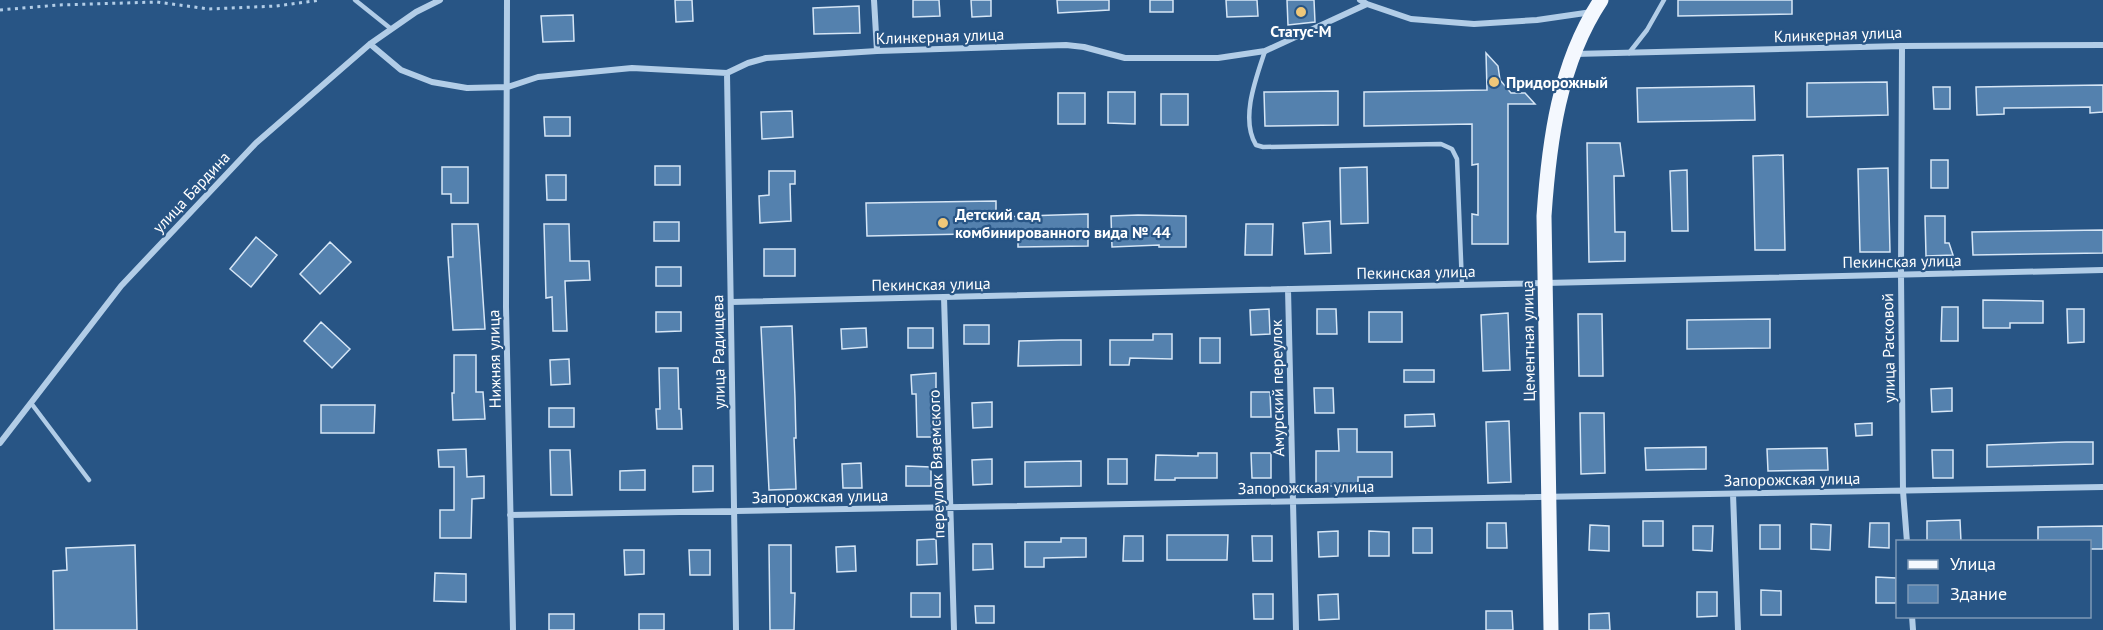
<svg xmlns="http://www.w3.org/2000/svg" width="2103" height="630" viewBox="0 0 2103 630" font-family="'PT Sans',sans-serif">
<rect width="100%" height="100%" fill="#285585"/>
<path fill="#5481ae" stroke="#d6e6f6" stroke-width="1.5" d="M675 0H692L693 21 676 22Z
M913 0H939L940 16 913 17Z
M971 0H991V16L972 17Z
M1057 0H1109V10L1058 13Z
M1150 0H1173V12H1150Z
M1226 0H1257L1258 16 1227 17Z
M1287 0H1314L1315 22 1288 25Z
M1678 0H1792V14L1678 16Z
M859 6 860 33 814 34 813 8Z
M573 15 574 41 543 42 541 16Z
M1486 53 1498 66 1500 80 1511 93H1525L1535 104H1508V244H1472V214L1478 215V164L1472 165V124L1364 126V92L1487 90Z
M1887 82 1888 115 1807 117V83Z
M2103 85V112L2090 113V107L2004 108V114L1977 115 1976 87Z
M1754 86 1755 120 1638 122 1637 88Z
M1933 87H1950V109H1934Z
M1338 91V125L1265 126 1264 92Z
M1108 92H1135V124L1108 123Z
M1058 93H1085V124H1058Z
M1161 94H1188V125H1161Z
M792 111 793 137 762 139 761 112Z
M544 117H570V136H545Z
M1587 143H1620L1624 176H1614L1615 232H1625V261L1589 262Z
M1783 155 1785 250H1755L1753 156Z
M1931 160H1948V188H1931Z
M655 166H680V185H655Z
M442 167H468V203H451V194H442Z
M1367 167 1368 223 1341 224 1340 168Z
M1888 168 1890 252H1860L1858 169Z
M1687 170 1688 231H1672L1670 171Z
M769 171H795V184H790L791 221 760 223 759 196 769 195Z
M546 175H566V200H547Z
M996 201V217L1088 214V246L1018 247V233L867 236 866 203Z
M1138 215 1186 216V247H1159V245L1112 247 1111 216Z
M1925 216H1945V243H1949L1953 255 1926 256Z
M1330 221 1331 253 1305 254 1303 223Z
M654 222H679V241H654Z
M452 224H478L485 329 453 330 448 257H453Z
M544 224H569L570 261H589L590 280 565 281 567 331H553L552 297 546 298Z
M1246 224H1273L1272 255H1245Z
M2103 230V253L1973 255 1972 232Z
M256 237 277 255 251 287 230 269Z
M330 242 351 262 320 294 300 274Z
M764 249H795V276H764Z
M656 267H681V286H656Z
M1983 300 2043 301V323H2010V328H1983Z
M1942 307H1958V341H1941Z
M1269 309 1270 334 1251 335 1250 310Z
M1317 309H1336L1337 334H1317Z
M2067 309H2084V342L2068 343Z
M656 312H681V331L656 332Z
M1369 312H1402V342H1369Z
M1508 313 1510 370 1483 371 1481 315Z
M1578 314H1602L1603 376H1579Z
M1770 319V348L1687 349V320Z
M321 322 350 349 332 368 304 341Z
M964 325H989V344H964Z
M792 326 795 398 796 438H794L796 489 769 490 761 327Z
M866 328 867 347 842 349 841 329Z
M908 328H933V348H908Z
M1153 334H1172V359L1130 358 1129 365H1110V340H1153Z
M1200 338H1220V363H1200Z
M1061 340H1081V365L1018 366 1019 341Z
M454 355H476V392H483L485 419 453 420 452 393H454Z
M569 359 570 384 551 385 550 360Z
M659 368H678L679 409H681L682 429H657L656 409H660Z
M1404 370H1434V382H1404Z
M936 373V437H917L916 394H912L911 375Z
M1314 388H1333L1334 413H1315Z
M1952 388V411L1932 412 1931 389Z
M1251 392H1270L1271 417H1251Z
M992 402V427L973 428 972 403Z
M321 405H375L374 433H321Z
M549 408H574V427H549Z
M1580 413H1604L1605 473 1581 474Z
M1434 414 1435 426 1405 427V415Z
M1509 421 1511 482 1488 483 1486 422Z
M1872 423V435L1856 436 1855 424Z
M1338 429H1357V452H1392V477H1358V486H1316V451H1339Z
M2066 442H2093V464L1987 467V445Z
M1706 447V469L1646 470 1645 448Z
M1827 448 1828 470 1768 471 1767 449Z
M466 449 467 477 484 476V498L472 499 471 538H440V510H454V467H439L438 450Z
M550 450H570L572 495H551Z
M1932 450H1953V478H1933Z
M1198 453H1217V478H1175V480H1155L1156 455 1198 456Z
M1251 453H1271V478H1252Z
M992 459V484L973 485 972 460Z
M1108 459H1127V484H1108Z
M1081 461V486L1025 487V462Z
M861 463 862 488H843L842 464Z
M693 466H713V491L693 492Z
M906 466 931 467V486H906Z
M645 470V490H620V471Z
M1960 520 1961 542H1927V521Z
M1643 521H1663V546H1643Z
M1487 523H1506L1507 548H1487Z
M1870 523H1889V548L1869 547Z
M1811 524 1831 525 1830 550 1811 549Z
M1590 525 1609 526V551L1589 550Z
M1760 525H1780V549H1760Z
M1693 526H1713L1712 551 1693 550Z
M2103 526V549H2090V542H2038V527Z
M1413 528H1432V553H1413Z
M1338 531V556L1319 557 1318 532Z
M1369 531 1389 532V556H1369Z
M1167 535H1228L1227 560H1167Z
M1124 536H1143V561H1123Z
M1252 536H1272V561H1253Z
M1061 538H1086V557L1044 558V567H1025V542H1061Z
M936 539 937 564 917 565V540Z
M973 544H992L993 569 973 570Z
M135 545 137 630H54L53 571 67 570 66 548Z
M769 545H791V593H795L794 630H770Z
M855 546 856 571 837 572 836 547Z
M624 550H644V574L625 575Z
M689 550H710V575H690Z
M435 573 466 574V602L434 601Z
M1876 577 1896 578V603H1876Z
M1761 590 1781 591V615H1761Z
M1697 592H1717V616L1697 617Z
M911 593H940V617H911Z
M1253 594H1273V619H1254Z
M1338 594 1339 619 1319 620 1318 595Z
M975 606H994V623H976Z
M1486 611H1512L1513 630H1486Z
M1609 613 1610 630H1589V614Z
M549 614H574V630H549Z
M639 614H664V630H639Z"/>
<g fill="none" stroke-linecap="round" stroke-linejoin="round">
<path stroke="#b2cde7" stroke-width="3" stroke-dasharray="3 4.5" stroke-linecap="butt" d="M0 10 58 5 157 2 209 9 276 6 321 0"/>
<path stroke="#b2cde7" stroke-width="4.5" d="M355 0 390 28
M1265 51C1256 78 1240 119 1256 145L1263 147 1441 144 1452 149 1457 159 1462 285
M1629 53 1647 30 1664 0
M31 403 89 480"/>
<path stroke="#b2cde7" stroke-width="6" d="M507 0 506 307 513 630
M874 0 877 51
M1360 0 1367 4 1411 19 1474 24 1537 20 1592 12
M370 44 401 70 432 82 467 88 508 87 538 77 632 68 727 73 748 63 766 58 877 51 1066 45 1084 47 1125 58H1218L1265 51 1367 4
M1902 46 1901 275 1903 491 1907 542
M1574 54 1902 46 2103 45
M727 73 736 630
M1288 289 1296 630
M944 297 954 630
M731 302 2103 270
M0 443 121 286 256 143 370 44 416 12 440 0
M1733 494 1738 630
M510 515 2103 487
M1912 616 1913 630"/>
<path stroke="#f4f8fe" stroke-width="15" d="M1551 630 1544 216C1549 142 1559 63 1601 0"/>
</g>
<g fill="#efc779" stroke="#285585" stroke-width="2">
<circle cx="1301" cy="12" r="6"/>
<circle cx="1494" cy="82" r="6"/>
<circle cx="943" cy="223" r="6"/>
</g>
<g text-anchor="middle" dominant-baseline="central" stroke-width="4.5" stroke-linejoin="round" paint-order="stroke">
<g font-size="16" font-weight="bold" fill="#fff" stroke="#285585" text-anchor="start">
<text x="1301" y="31" text-anchor="middle">Статус-М</text>
<text x="1506" y="82">Придорожный</text>
<text x="955" y="214">Детский сад<tspan x="955" dy="18">комбинированного вида № 44</tspan></text>
</g>
<g font-size="16" fill="#fff" stroke="#285585">
<text transform="translate(1838 34) rotate(-2)">Клинкерная улица</text>
<text transform="translate(940 36) rotate(-2)">Клинкерная улица</text>
<text transform="translate(191 192) rotate(-47)">улица Бардина</text>
<text transform="translate(1902 261) rotate(-1)">Пекинская улица</text>
<text transform="translate(1416 272) rotate(-1)">Пекинская улица</text>
<text transform="translate(931 284) rotate(-1)">Пекинская улица</text>
<text transform="translate(1528 341) rotate(-91)">Цементная улица</text>
<text transform="translate(1888 348) rotate(-91)">улица Расковой</text>
<text transform="translate(718 352) rotate(-91)">улица Радищева</text>
<text transform="translate(494 359) rotate(-91)">Нижняя улица</text>
<text transform="translate(1277 388) rotate(-91)">Амурский переулок</text>
<text transform="translate(936 464) rotate(-92)">переулок Вяземского</text>
<text transform="translate(1792 479) rotate(-1)">Запорожская улица</text>
<text transform="translate(1306 487) rotate(-1)">Запорожская улица</text>
<text transform="translate(820 496) rotate(-1)">Запорожская улица</text>
</g>
</g>
<rect x="1896" y="540" width="195" height="78" fill="#285585" stroke="#7e99b6" stroke-width="1.5"/>
<rect x="1908" y="560" width="30" height="9" fill="#f4f8fe" stroke="#7e99b6" stroke-width="1.5"/>
<text x="1950" y="570" font-size="18" fill="#ffffff">Улица</text>
<rect x="1908" y="585" width="30" height="18" fill="#5481ae" stroke="#7e99b6" stroke-width="1.5"/>
<text x="1950" y="600" font-size="18" fill="#ffffff">Здание</text>
</svg>
